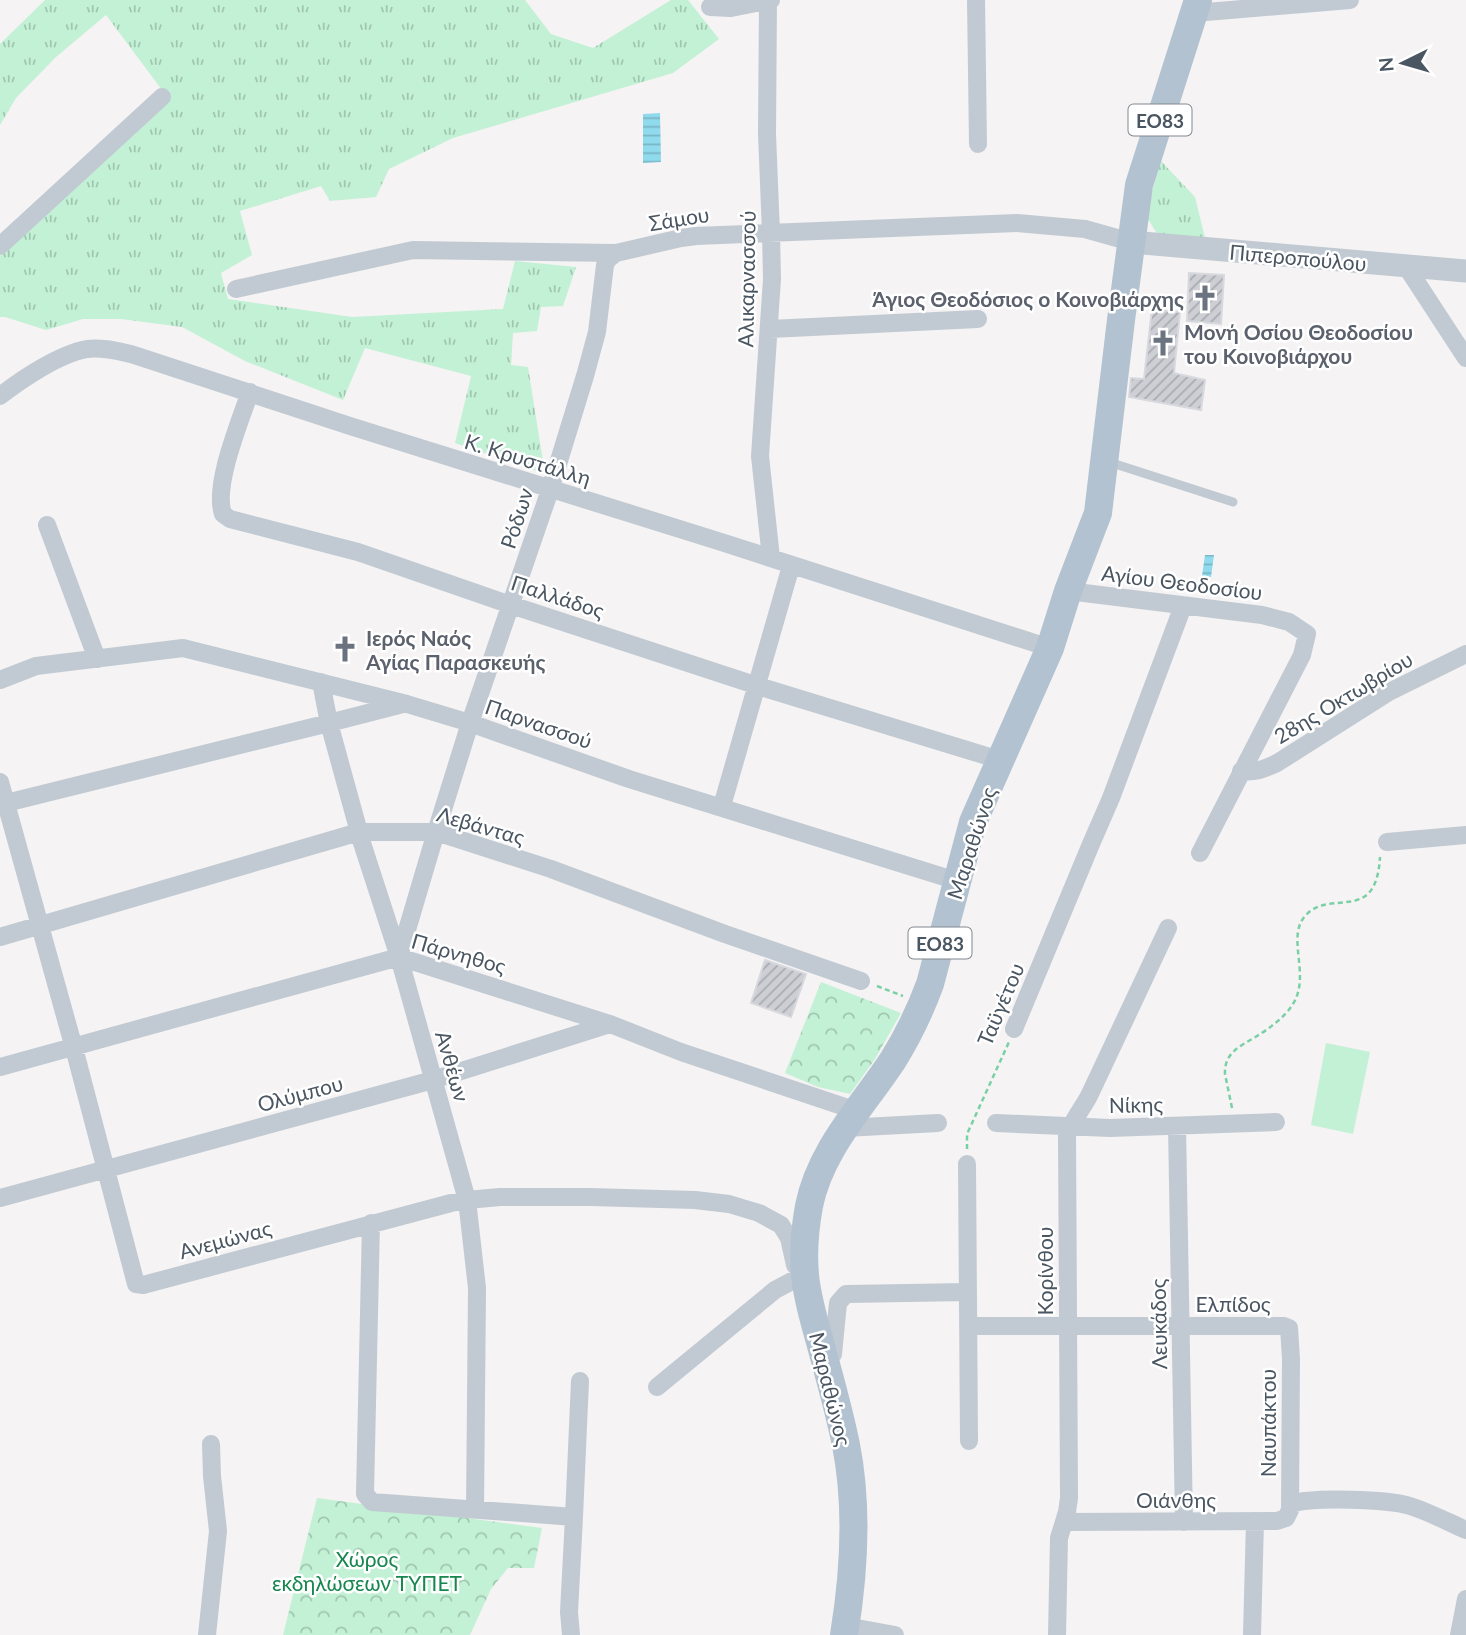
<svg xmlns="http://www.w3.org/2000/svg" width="1466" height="1635" viewBox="0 0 1466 1635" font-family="Lato,sans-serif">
<defs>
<pattern id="grass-tufts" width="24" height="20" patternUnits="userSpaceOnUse" patternTransform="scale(1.75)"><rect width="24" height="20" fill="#c3f1d5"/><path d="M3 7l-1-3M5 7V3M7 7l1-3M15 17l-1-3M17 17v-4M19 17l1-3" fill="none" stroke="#a0c6b0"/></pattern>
<pattern id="forest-crowns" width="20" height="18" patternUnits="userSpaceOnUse" patternTransform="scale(1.75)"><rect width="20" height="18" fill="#c3f1d5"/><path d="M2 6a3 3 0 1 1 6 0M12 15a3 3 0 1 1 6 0" fill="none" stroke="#a0c6b0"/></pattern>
<pattern id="water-rules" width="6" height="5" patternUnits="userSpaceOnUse" patternTransform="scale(1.75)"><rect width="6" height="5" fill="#90daee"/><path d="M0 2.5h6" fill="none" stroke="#78b4c4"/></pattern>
<pattern id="building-hatch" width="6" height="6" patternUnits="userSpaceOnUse" patternTransform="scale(1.75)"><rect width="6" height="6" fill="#cdcfd5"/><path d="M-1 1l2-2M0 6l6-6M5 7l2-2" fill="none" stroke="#a8abb0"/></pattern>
</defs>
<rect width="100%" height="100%" fill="#f5f3f3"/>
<path fill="url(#grass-tufts)" d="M45 0H525L551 34 593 48 671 0H688L719 39 673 73 453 138 389 169 376 197 330 201 321 186 240 211 252 255 221 273 228 299 352 317 503 309 515 261 576 267 563 306 541 307 537 331 513 333 511 365 528 367 545 474 455 443 471 376 365 348 343 400 245 361 182 327 121 319H83L46 330 5 317H0V256L169 96 162 90 106 15 56 57 16 98 0 125V44Z
M1161 161 1195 197 1206 242 1158 235 1146 216 1151 195Z"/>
<path fill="url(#forest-crowns)" d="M821 982 901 1013 875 1059 850 1094 818 1087 785 1073Z
M317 1498 542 1528 534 1568H508L491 1589 470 1635H283Z"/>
<path fill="#c3f1d5" d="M1326 1043 1370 1052 1353 1134 1311 1125Z"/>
<path fill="url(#water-rules)" d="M660 113 661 162 643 163V114Z
M1205 555H1214L1211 577 1202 576Z"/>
<path fill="url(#building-hatch)" stroke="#d7d9de" stroke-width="2" d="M1189 273 1224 275 1221 324 1187 321Z
M1152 309 1180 312 1174 373 1205 380 1201 410 1129 397 1131 378 1144 379Z
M765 960 806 974 791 1017 751 1003Z"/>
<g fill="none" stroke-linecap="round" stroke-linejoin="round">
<path stroke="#7ad0a6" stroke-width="2.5" stroke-dasharray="5 3.5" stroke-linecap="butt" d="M877 986 903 996
M1232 1108 1225 1074C1224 1052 1241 1046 1257 1036 1270 1028 1285 1017 1293 1004 1311 975 1286 938 1305 916 1331 887 1376 926 1380 857
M967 1149V1134L1009 1042"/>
<path stroke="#c1cad2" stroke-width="9" d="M1109 462 1233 502"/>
<path stroke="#c1cad2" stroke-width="18" d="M768 0 767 134 771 233 772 279 760 456 771 558
M976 0 978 144
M710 7 731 8 771 0
M1194 13 1350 0
M0 246 162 97
M1406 266 1466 358
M236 289 413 250 616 253 681 238 696 236 1017 223 1085 229 1131 242
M770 329 978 319
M250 392C240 421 213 486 223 514L230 519 358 552 511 605 758 686 1000 760
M0 396C22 379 59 354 87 349 102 347 117 351 131 354L350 426 718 541 1050 648
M47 525 97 659
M1068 591 1262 615 1289 622 1307 634 1302 655 1200 853
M0 680 36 666 183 648 407 704 470 723 629 779 957 881
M403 704 329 723 362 843 399 957 467 1200 477 1288 475 1510
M1241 771C1255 773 1264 769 1277 763L1389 692 1466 654
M0 782 74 1048 136 1284 143 1285 451 1203 467 1200 500 1197H591L695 1200 729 1204 759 1213 781 1225 789 1238 795 1265 805 1274 775 1290 657 1387
M6 803 329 723 321 682
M722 806 791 566
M1387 842 1466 835
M0 937 359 832H436L551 869 725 934 861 981
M399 957 436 832 470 723 550 490 585 376 597 332 605 265 608 259 616 253
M1014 1029 1091 844 1111 798 1183 606
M0 1067 399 957 610 1024 681 1052 857 1111
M996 1123 1110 1128 1276 1122
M1177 1126 1184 1522
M845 1128 938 1123
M967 1164 969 1441
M0 1198 433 1080 610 1024
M371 1223 365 1494 372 1502 574 1517
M968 1326H1284L1289 1328 1291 1359 1290 1510 1286 1518 1277 1521 1065 1522
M825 1358 833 1354 838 1303 846 1294 967 1292
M1290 1504C1313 1497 1387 1499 1410 1506 1429 1512 1448 1522 1466 1530
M846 1626 895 1635
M207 1635 218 1531 212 1476 211 1444
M571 1635 569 1612 574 1517 580 1381
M1057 1635 1059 1538 1067 1512 1069 1498 1067 1135C1072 1121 1082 1109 1089 1096L1168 928
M1252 1635 1255 1521
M1459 1635 1466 1599"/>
<path stroke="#c1cad2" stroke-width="23" d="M1131 242 1466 271"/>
<path stroke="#b3c2d1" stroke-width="28" d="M844 1635C854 1574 858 1506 846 1445 839 1410 829 1376 820 1342 814 1320 807 1298 805 1275 803 1253 805 1228 809 1206 820 1150 862 1107 893 1060 908 1036 920 1011 930 984L973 822 1050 648 1068 591 1098 513 1121 320 1139 185 1198 0"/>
</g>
<defs>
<g id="church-bare" transform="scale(2.1)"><path d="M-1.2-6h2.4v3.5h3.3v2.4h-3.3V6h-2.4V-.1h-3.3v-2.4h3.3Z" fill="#6b7280" stroke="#fff" stroke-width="2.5" paint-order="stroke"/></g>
</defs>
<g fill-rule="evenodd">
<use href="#church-bare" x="1205" y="298"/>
<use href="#church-bare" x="1163" y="343"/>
<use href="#church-bare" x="345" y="649"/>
</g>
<g text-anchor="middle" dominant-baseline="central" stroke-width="5" stroke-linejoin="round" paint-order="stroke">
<g fill="#fff" stroke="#808990" stroke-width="2">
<rect x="1128.5" y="104.5" width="63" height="31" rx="5"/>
<rect x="908.5" y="927.5" width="63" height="31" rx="5"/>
</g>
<g font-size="19" font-weight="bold" fill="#4a5661">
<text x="1160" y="120">ΕΟ83</text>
<text x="940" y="943">ΕΟ83</text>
</g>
<g font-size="21" fill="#4a5661" stroke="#fff">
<text transform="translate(679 218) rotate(-9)">Σάμου</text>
<text transform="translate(1298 257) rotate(5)">Πιπεροπούλου</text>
<text transform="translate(746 279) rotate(-89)">Αλικαρνασσού</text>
<text transform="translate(528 459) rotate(17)">Κ. Κρυστάλλη</text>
<text transform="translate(516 518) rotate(-72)">Ρόδων</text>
<text transform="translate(1182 582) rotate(7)">Αγίου Θεοδοσίου</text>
<text transform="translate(558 596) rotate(18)">Παλλάδος</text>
<text transform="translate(1343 697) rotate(-31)">28ης Οκτωβρίου</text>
<text transform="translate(539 723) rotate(19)">Παρνασσού</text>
<text transform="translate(481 825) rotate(16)">Λεβάντας</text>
<text transform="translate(971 843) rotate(-72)">Μαραθώνος</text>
<text transform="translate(459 953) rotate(16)">Πάρνηθος</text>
<text transform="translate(1000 1004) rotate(-67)">Ταϋγέτου</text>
<text transform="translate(453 1066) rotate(74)">Ανθέων</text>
<text transform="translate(300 1093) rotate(-15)">Ολύμπου</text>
<text transform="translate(1136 1104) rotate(-1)">Νίκης</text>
<text transform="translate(225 1239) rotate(-15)">Ανεμώνας</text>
<text transform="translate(1044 1271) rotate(-90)">Κορίνθου</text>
<text x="1233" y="1303">Ελπίδος</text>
<text transform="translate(1158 1324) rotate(-91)">Λευκάδος</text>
<text transform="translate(831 1389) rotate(76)">Μαραθώνος</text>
<text transform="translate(1267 1423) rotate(-90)">Ναυπάκτου</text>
<text x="1176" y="1499">Οιάνθης</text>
</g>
<g font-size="21" font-weight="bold" fill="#5b616d" stroke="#fff" text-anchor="start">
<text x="1184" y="298" text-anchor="end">Άγιος Θεοδόσιος ο Κοινοβιάρχης</text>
<text x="1184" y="331">Μονή Οσίου Θεοδοσίου<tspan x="1184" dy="24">του Κοινοβιάρχου</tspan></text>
<text x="366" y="637">Ιερός Ναός<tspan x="366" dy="24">Αγίας Παρασκευής</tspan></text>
</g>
<g font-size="21" fill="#17864f" stroke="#fff">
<text x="367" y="1558">Χώρος<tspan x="367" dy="24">εκδηλώσεων ΤΥΠΕΤ</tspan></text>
</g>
</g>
<g transform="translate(1403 63) rotate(265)" stroke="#ffffff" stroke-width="5" paint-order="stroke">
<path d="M0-5L12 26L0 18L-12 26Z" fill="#4a5661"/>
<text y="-10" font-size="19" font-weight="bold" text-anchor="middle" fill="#4a5661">N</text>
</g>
</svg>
